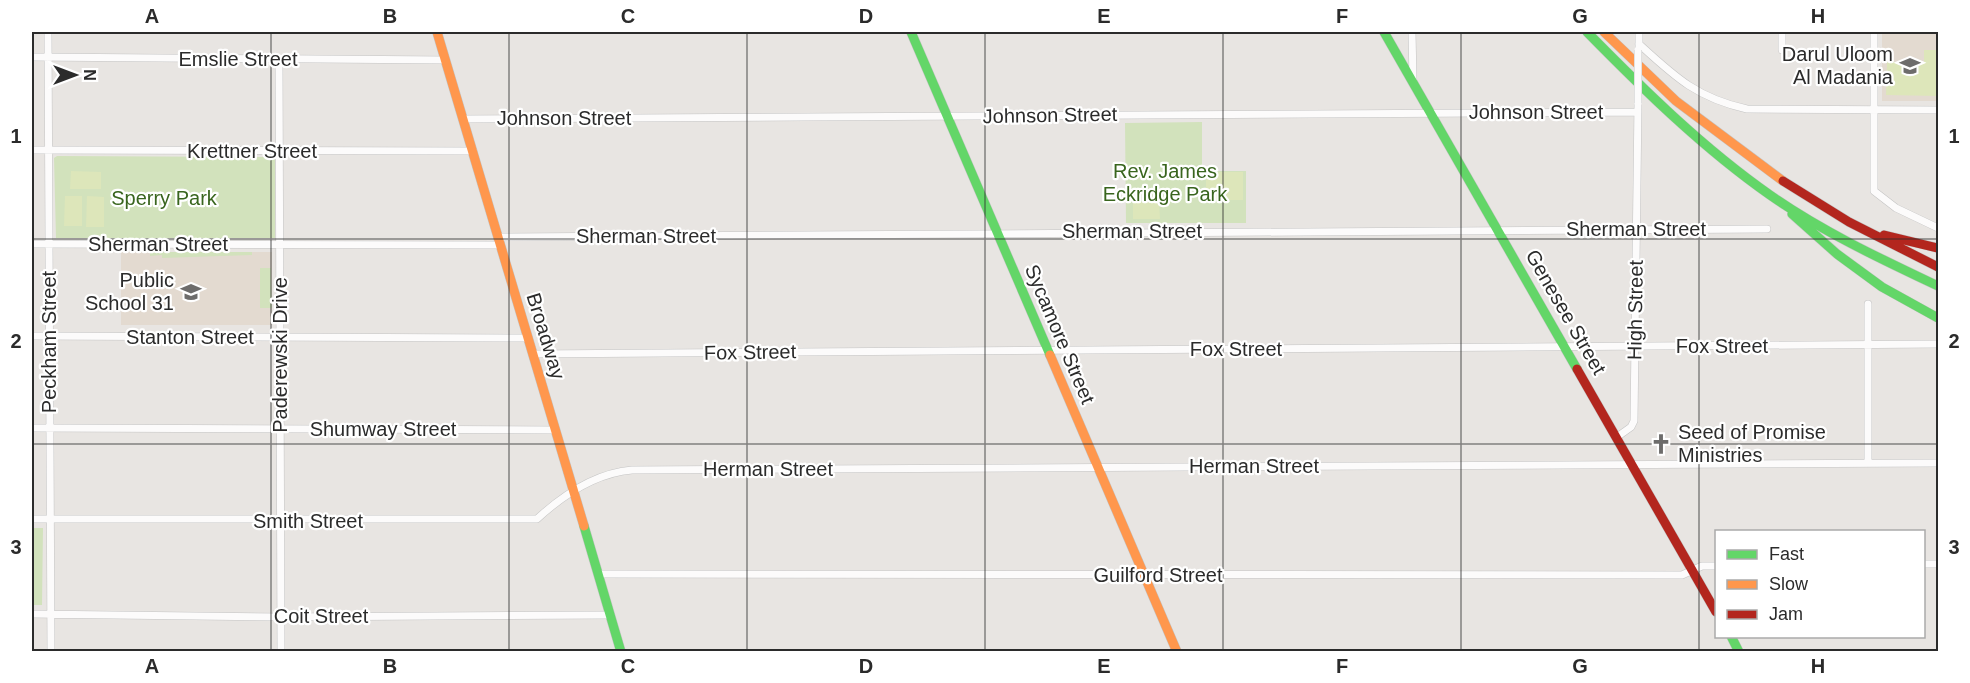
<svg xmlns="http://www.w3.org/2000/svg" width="1970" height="683" viewBox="0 0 1970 683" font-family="Arial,sans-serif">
<rect width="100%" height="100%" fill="#e8e5e2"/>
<path fill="#e3dad0" d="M1882 32H1938V101H1882Z
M121 252H272V325H121Z"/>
<path fill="#d2e2bc" d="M1202 122V171H1246V223H1126L1125 123Z
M57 156 275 157V238H56L54 158Z
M150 252H252V255L162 258V255L150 256Z
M260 268H271L272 308H260Z
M32 528H43L42 605H32Z"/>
<path fill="#dde6ba" d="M1924 50H1938V96L1886 95 1887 62H1924Z
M71 171 101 172V189H70Z
M1206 172H1243V200H1206Z
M65 196H82V226H64Z
M87 196 104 197V227H86Z
M1133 202H1159L1160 219H1133Z"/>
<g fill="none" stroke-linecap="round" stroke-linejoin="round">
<g stroke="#c4c4c4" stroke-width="8">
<path id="street" d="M48 32 51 652
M1412 32 1413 80
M1874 32V191L1896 208 1938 228
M1639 44C1675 77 1697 98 1747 109L1938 110
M1639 47V32
M1782 50V32
M32 57 445 60
M279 59 281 652
M463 119 1638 112
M32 150 473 151
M498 237 1767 229
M32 244 500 245
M32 336 528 338
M533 354 1938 344
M32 428 555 430
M1617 437 1631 427 1634 421 1638 103
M1868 463V304
M32 519H537C563 495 596 473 632 470L1938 463
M1924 564H1938
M598 574 1682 575 1702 566H1716
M32 614 281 617 610 615"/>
</g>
<g stroke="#c4c4c4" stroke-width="10">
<path id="fast" d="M911 32 1050 355
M1384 32 1577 369
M1587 32C1644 90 1703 148 1770 195 1823 232 1881 259 1938 286
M1792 214 1837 254 1882 287 1938 318
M584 526 621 652
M1731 636 1739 652"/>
</g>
<g stroke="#c4c4c4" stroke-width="10">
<path id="slow" d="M437 32 584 526
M1604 32 1676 101 1783 181
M1050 355 1177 652"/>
</g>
<g stroke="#c4c4c4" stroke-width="10">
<path id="jam" d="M1783 181 1849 222 1938 267
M1884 235 1938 248
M1577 369 1716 612"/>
</g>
<use href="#street" stroke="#fcfbfb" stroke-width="7"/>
<use href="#fast" stroke="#63d668" stroke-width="9"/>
<use href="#slow" stroke="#ff974d" stroke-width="9"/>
<use href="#jam" stroke="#b3261e" stroke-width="9"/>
<g stroke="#c4c4c4" stroke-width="8" stroke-linecap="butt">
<path id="street-bridge" d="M1638 103V50"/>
</g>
<use href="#street-bridge" stroke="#fcfbfb" stroke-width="7"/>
</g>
<path fill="none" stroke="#2b2b2b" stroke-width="1.5" stroke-opacity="0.55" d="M271 32V652M509 32V652M747 32V652M985 32V652M1223 32V652M1461 32V652M1699 32V652M32 239H1938M32 444H1938"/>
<defs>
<g id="school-bare" transform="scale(1.62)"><path d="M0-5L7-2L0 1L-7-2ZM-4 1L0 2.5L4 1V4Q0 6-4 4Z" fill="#6d6c6b" stroke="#fff" stroke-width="2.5" paint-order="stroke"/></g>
<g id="church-bare" transform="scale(1.62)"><path d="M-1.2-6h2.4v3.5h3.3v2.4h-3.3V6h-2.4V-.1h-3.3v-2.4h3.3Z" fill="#6d6c6b" stroke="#fff" stroke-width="2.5" paint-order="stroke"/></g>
</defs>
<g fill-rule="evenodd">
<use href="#school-bare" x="1910" y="66"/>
<use href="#school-bare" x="191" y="292"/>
<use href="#church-bare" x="1661" y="444"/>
</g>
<g text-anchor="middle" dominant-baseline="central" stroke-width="4.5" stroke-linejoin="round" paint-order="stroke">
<g font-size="20" fill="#2b2b2b" stroke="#fff" text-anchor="end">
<text x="1893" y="54">Darul Uloom<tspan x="1893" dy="23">Al Madania</tspan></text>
<text x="174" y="280">Public<tspan x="174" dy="23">School 31</tspan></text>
<text x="1678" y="432" text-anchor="start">Seed of Promise<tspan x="1678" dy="23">Ministries</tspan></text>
</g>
<g font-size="20" fill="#2b2b2b" stroke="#fff">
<text x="238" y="59">Emslie Street</text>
<text x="1536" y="112">Johnson Street</text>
<text transform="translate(1050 115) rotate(-1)">Johnson Street</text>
<text x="564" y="118">Johnson Street</text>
<text x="252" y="151">Krettner Street</text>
<text x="1636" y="229">Sherman Street</text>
<text x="1132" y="231">Sherman Street</text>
<text x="646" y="236">Sherman Street</text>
<text x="158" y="244">Sherman Street</text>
<text transform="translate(1635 310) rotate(-89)">High Street</text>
<text transform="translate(1566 312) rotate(60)">Genesee Street</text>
<text transform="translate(1060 334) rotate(67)">Sycamore Street</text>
<text transform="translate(546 336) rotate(73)">Broadway</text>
<text x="190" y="337">Stanton Street</text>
<text transform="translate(49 342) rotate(-90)">Peckham Street</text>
<text x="1722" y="346">Fox Street</text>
<text x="1236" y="349">Fox Street</text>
<text transform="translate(750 352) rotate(-1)">Fox Street</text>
<text transform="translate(280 355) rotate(-90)">Paderewski Drive</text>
<text x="383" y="429">Shumway Street</text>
<text x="1254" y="466">Herman Street</text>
<text x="768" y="469">Herman Street</text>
<text x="308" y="521">Smith Street</text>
<text x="1158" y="575">Guilford Street</text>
<text x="321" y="616">Coit Street</text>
</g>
<g font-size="20" fill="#39651e" stroke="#fff">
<text x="1165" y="171">Rev. James<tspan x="1165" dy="23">Eckridge Park</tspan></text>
<text x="164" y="198">Sperry Park</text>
</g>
</g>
<rect width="1970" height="683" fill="none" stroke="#ffffff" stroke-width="66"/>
<rect x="1715" y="530" width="210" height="108" fill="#ffffff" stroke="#aaaaaa" stroke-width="1.5"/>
<rect x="1727" y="550" width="30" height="9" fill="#63d668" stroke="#aaaaaa" stroke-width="1.5"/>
<text x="1769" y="560" font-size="18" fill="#2b2b2b">Fast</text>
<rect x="1727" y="580" width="30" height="9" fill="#ff974d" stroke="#aaaaaa" stroke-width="1.5"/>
<text x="1769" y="590" font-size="18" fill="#2b2b2b">Slow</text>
<rect x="1727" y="610" width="30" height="9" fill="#b3261e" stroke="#aaaaaa" stroke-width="1.5"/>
<text x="1769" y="620" font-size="18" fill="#2b2b2b">Jam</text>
<g transform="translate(75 75) rotate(90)" stroke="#ffffff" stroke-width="4.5" paint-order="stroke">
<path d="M0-4.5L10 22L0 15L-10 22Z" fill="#2b2b2b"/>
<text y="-9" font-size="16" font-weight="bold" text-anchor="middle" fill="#2b2b2b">N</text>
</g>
<rect x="33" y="33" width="1904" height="617" fill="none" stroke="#2b2b2b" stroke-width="2"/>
<g font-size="20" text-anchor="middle" font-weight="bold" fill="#2b2b2b">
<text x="152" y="23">A</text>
<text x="390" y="23">B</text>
<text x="628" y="23">C</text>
<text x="866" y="23">D</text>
<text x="1104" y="23">E</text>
<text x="1342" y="23">F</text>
<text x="1580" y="23">G</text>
<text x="1818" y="23">H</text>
<text x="16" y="143">1</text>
<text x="1954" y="143">1</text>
<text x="16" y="348">2</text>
<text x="1954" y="348">2</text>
<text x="16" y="554">3</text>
<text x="1954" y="554">3</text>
<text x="152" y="673">A</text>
<text x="390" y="673">B</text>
<text x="628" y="673">C</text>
<text x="866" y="673">D</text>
<text x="1104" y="673">E</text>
<text x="1342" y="673">F</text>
<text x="1580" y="673">G</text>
<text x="1818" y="673">H</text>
</g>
</svg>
